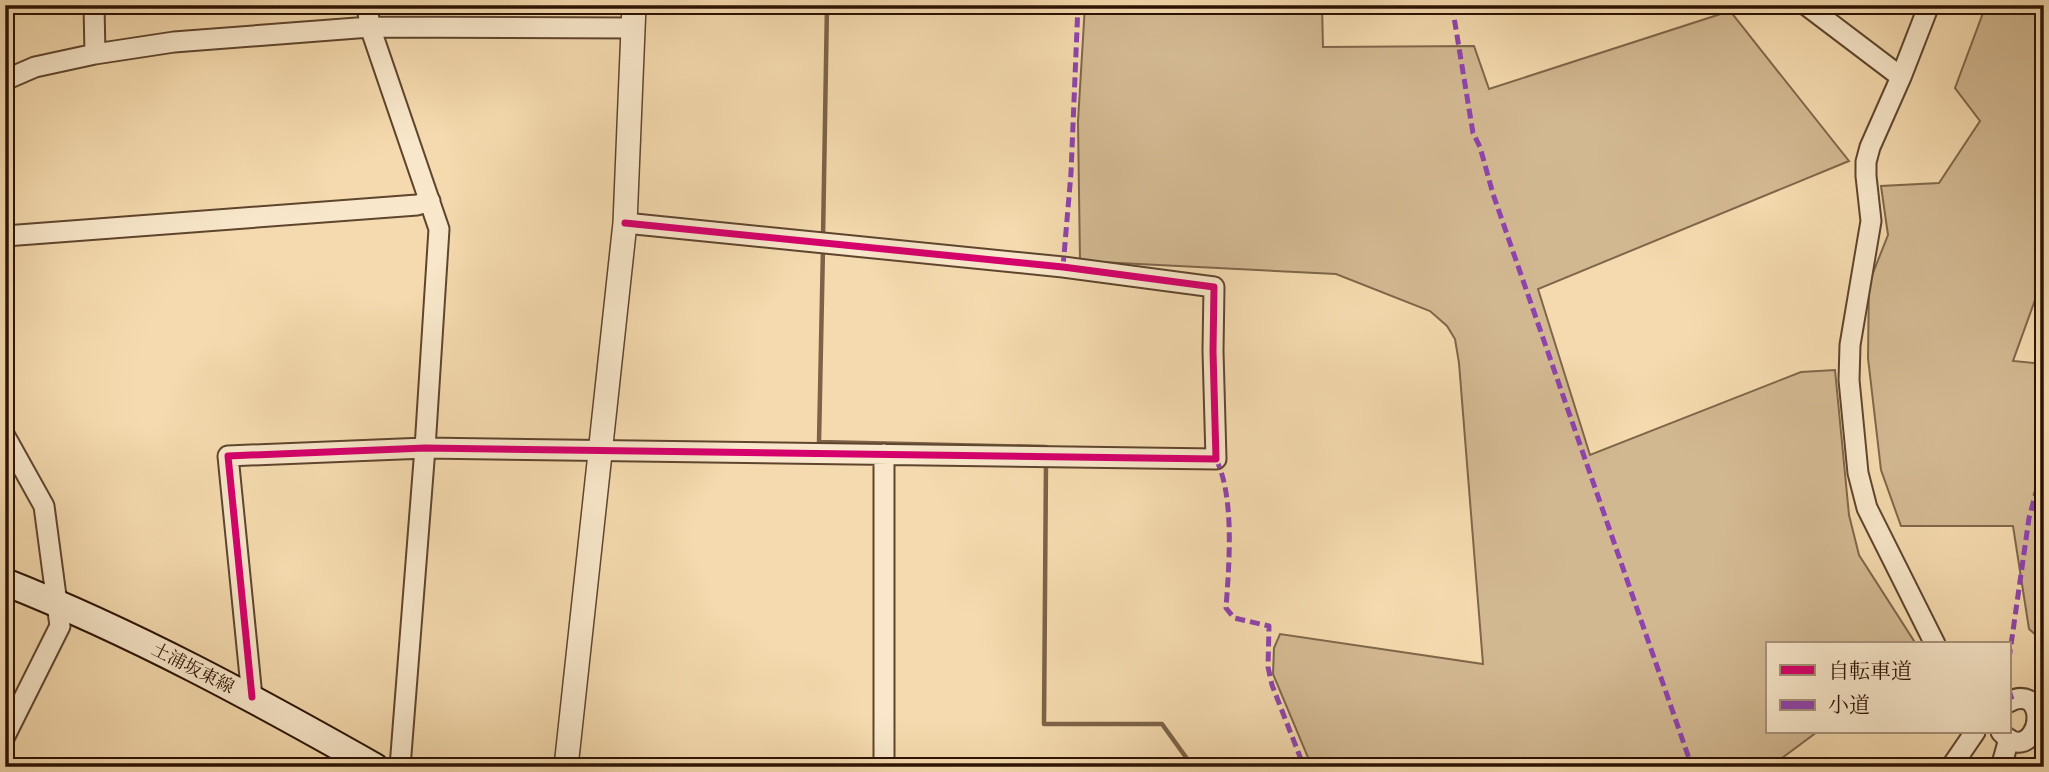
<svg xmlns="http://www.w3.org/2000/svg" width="2049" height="772" viewBox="0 0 2049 772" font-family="'Libre Caslon Text','Noto Serif JP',serif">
<rect width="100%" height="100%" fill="#f4daae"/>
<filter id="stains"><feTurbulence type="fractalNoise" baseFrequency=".00286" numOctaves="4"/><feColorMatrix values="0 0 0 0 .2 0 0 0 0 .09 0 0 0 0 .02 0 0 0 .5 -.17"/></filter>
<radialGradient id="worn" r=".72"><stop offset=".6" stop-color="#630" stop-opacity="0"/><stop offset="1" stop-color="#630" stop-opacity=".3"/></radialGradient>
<path fill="#d2b891" stroke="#80664a" stroke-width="2" d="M1085 5H1322L1323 47 1474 46 1489 89 1730 11 1849 161 1538 289 1590 455 1801 372 1835 370 1849 515 1859 555 1916 644H1767V732H1817L1770 767H1312L1273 674 1274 648 1280 634 1483 664 1459 363 1455 339 1447 326 1430 311 1336 274 1080 261 1078 121Z
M1986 5H2044V275L2013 361 2044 364V642L2029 629 2013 526H1901L1881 470 1868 358 1869 283 1888 235 1881 186 1939 183 1980 121 1955 88Z"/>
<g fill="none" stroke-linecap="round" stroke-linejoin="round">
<path stroke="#7c6247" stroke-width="4.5" d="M823 238 827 5
M823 247 819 442 1046 447V450
M1046 462 1044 724H1162L1193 767"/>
<g stroke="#5f452e" stroke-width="23">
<path id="minor" d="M94 5 95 54
M367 5 370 27 439 229 425 448 400 767
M1806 5 1901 77
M1929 5 1901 77 1870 147 1866 162V176L1871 221 1850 345 1849 380 1858 473 1867 508 1935 644
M5 80 35 67 95 54 174 42 370 27 634 28
M5 236 417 205 430 201
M5 436 44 506 60 626 5 736
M884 454V767
M252 697 228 456 425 448 1216 459 1213 351 1214 287 1063 267 625 223
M2001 732C2026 762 2049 718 2030 701 2023 697 2016 698 2009 702
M1951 767 1975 732
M2001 767 2009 739"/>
</g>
<g stroke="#5f452e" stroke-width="26">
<path id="tertiary" d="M566 767 625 223 634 5"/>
</g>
<g stroke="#2d1304" stroke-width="30">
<path id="secondary" d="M5 582C134 633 255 699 375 767"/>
</g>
<use href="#minor" stroke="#f8e7ca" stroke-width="19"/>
<use href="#tertiary" stroke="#f8e7ca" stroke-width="23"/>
<use href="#secondary" stroke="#f8e7ca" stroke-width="26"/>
<path stroke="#8e44ad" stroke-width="5" stroke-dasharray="10 5" stroke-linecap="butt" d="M1452 5 1473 133 1480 147 1493 194 1692 767
M1063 267 1071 173 1078 5
M1216 459C1235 497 1229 566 1226 608L1234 618 1269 626 1268 667 1272 685 1304 767
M2009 659 2029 518 2044 463
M2009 690 2012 700"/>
<g stroke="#f8e7ca" stroke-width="11">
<path id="cycleway" d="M252 697 228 456 425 448 1216 459 1213 351 1214 287 1063 267 625 223"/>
</g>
<use href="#cycleway" stroke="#d6006c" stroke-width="7"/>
</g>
<g text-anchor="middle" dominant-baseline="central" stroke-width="7" stroke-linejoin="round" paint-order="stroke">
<g font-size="18" fill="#2d1304" stroke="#f8e7ca">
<text transform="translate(193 668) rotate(27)">土浦坂東線</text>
</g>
</g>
<rect width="2049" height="772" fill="none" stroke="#f4daae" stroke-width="28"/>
<rect x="7" y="7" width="2035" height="758" fill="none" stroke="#2d1304" stroke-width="3.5"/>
<rect x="14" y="14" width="2021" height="744" fill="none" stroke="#2d1304" stroke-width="2"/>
<rect x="1766" y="642" width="245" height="91" fill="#f8e7ca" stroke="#a7927b" stroke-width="2"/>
<rect x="1780" y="665" width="35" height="10" fill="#d6006c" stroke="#a7927b" stroke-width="2"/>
<text x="1828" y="678" font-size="21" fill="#2d1304">自転車道</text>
<rect x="1780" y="700" width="35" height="10" fill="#8e44ad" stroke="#a7927b" stroke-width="2"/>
<text x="1828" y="712" font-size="21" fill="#2d1304">小道</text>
<rect width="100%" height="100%" filter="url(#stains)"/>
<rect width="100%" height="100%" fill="url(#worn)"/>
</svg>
